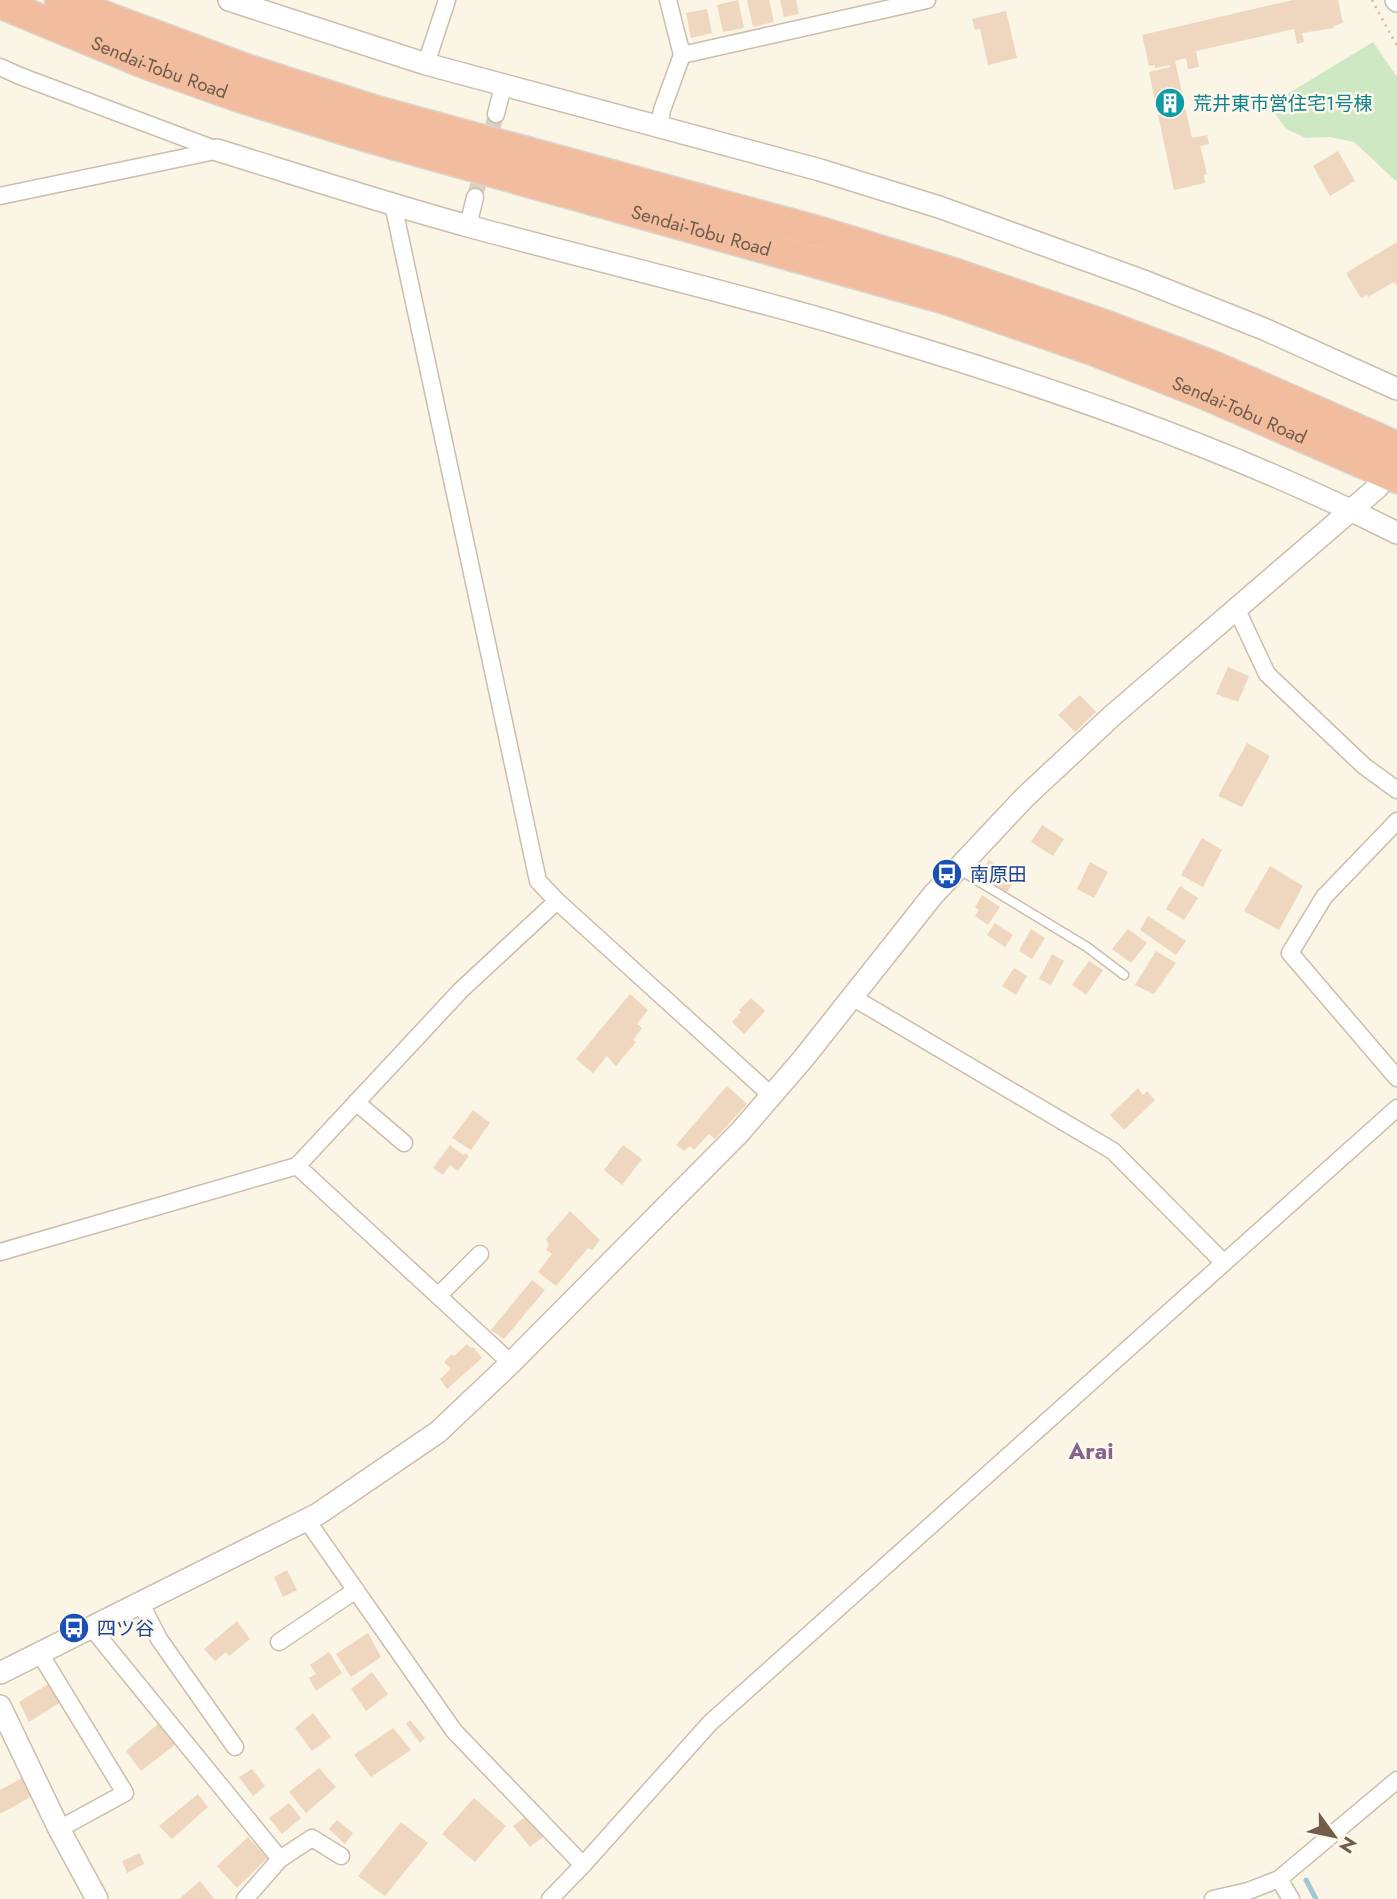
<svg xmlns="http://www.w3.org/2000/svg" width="1397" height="1899" viewBox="0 0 1397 1899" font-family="Jost,'Noto Sans JP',sans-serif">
<rect width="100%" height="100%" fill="#fbf5e5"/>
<path fill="#cfe8c4" d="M1373 42 1397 77V182L1354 142 1330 137 1306 138 1286 129 1269 105Z"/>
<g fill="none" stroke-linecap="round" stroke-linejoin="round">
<path stroke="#a1c7d5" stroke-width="5" d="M1306 1880 1316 1899"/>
</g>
<path fill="#efd6be" d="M738 0 744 28 723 32 717 5Z
M747 0H769L774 22 753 27Z
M780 0H796L799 14 784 17Z
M1293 0H1338L1343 23 1333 26 1334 28 1302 33 1304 42 1297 44 1294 29 1196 51 1199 67 1188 69 1186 58 1175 61 1192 138 1207 135 1209 144 1200 146 1207 174 1204 175 1205 183 1174 190 1149 72 1170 67V65L1155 68V65L1149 66 1142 35Z
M707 9 712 33 691 38 686 13Z
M1006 11 1017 58 988 65 980 29 975 30 972 19Z
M1338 151 1355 181 1330 196 1313 166Z
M1397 242V286L1394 282 1368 297 1367 295 1361 298 1346 273Z
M1228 667 1249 676 1238 702 1216 694Z
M1080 695 1096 712 1075 732 1058 715Z
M1247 743 1270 756 1242 807 1218 796Z
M1042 825 1064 839 1053 856 1031 842Z
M1202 838 1222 850 1203 887 1181 875Z
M989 860 1016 878 1007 892 978 875Z
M1090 862 1108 872 1094 898 1077 889Z
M1270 866 1303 886 1279 930 1244 911Z
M1180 886 1198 898 1184 920 1166 909Z
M982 895 1000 907 988 925 975 916 979 910 975 907Z
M1148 916 1186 941 1176 955 1140 930Z
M995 923 1013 935 1005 947 987 935Z
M1031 929 1045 938 1032 959 1019 951Z
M1128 929 1147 943 1131 963 1112 949Z
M1156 951 1176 963 1154 994 1135 985Z
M1052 954 1064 961 1051 985 1039 979Z
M1089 961 1103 970 1086 995 1072 985Z
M1014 968 1027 976 1016 995 1002 986Z
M630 994 648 1010 637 1024 642 1028 633 1040 636 1042 616 1066 607 1056 593 1073 576 1059Z
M751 998 765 1011 744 1034 732 1022 741 1012 739 1010Z
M727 1086 747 1104 715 1139 709 1134 694 1150 690 1146 684 1151 676 1145Z
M1138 1088 1143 1095 1147 1091 1155 1100 1124 1130 1110 1115Z
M473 1110 490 1123 471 1150 452 1138Z
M450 1145 463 1155 465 1153 469 1156 458 1171 450 1165 443 1175 433 1168Z
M623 1145 642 1159 622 1185 604 1170Z
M570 1211 600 1240 592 1250 588 1248 556 1286 538 1272 552 1254 546 1250 549 1245 546 1239Z
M532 1280 545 1290 504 1339 491 1330Z
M467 1344 471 1348 473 1347 482 1358 447 1389 440 1379 451 1369 444 1362 452 1354 454 1356Z
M287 1570 297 1590 283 1597 274 1577Z
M237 1621 250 1639 229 1656 226 1652 215 1661 204 1649Z
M368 1633 381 1657 351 1677 336 1654Z
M329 1652 342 1673 316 1691 309 1678 316 1674 310 1665Z
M372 1672 388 1694 366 1711 351 1689Z
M50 1683 61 1702 29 1722 19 1702Z
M313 1713 331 1737 312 1751 295 1728Z
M410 1720 425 1738 420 1743 406 1724Z
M158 1724 176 1744 141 1771 126 1751Z
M393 1728 411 1750 371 1777 354 1755Z
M319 1768 336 1787 306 1813 289 1792Z
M252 1769 265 1786 253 1796 239 1777Z
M22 1778 34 1795 0 1814V1790Z
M198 1794 208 1807 172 1839 159 1826Z
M474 1798 506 1826 475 1862 442 1834Z
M289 1803 301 1818 282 1834 269 1818Z
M525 1817 543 1837 530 1847 513 1826Z
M337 1820 353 1833 345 1844 329 1829Z
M401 1822 428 1843 385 1896 358 1876Z
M248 1837 267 1858 237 1888 217 1866Z
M140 1853 144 1864 127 1873 122 1861Z
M200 1881 214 1899H179Z"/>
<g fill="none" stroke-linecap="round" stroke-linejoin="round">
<path stroke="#d9cfbe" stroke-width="16" stroke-dasharray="16 8" stroke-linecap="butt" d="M475 197 496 114"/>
<g stroke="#ccbdac" stroke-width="11">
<path id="service" d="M960 870 1087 947 1124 975"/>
</g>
<g stroke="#ccbdac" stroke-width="19">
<path id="minor" d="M668 0 682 55 927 0
M426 64 447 0
M0 67 20 76 217 150
M496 114 503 86
M659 127 662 110 682 55
M0 196 215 151
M393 204 538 881 557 901
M468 226 475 197
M1237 610 1267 674 1364 766 1397 790
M1397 821 1324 897 1290 953 1397 1078
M852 997 1113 1151 1224 1263
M356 1102 404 1143
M0 1252 297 1166
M438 1296 480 1254
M511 1363 297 1166 461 990 557 901 772 1096
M306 1519 454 1731 583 1865 550 1899
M140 1602 159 1639 235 1747
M91 1627 280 1859
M279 1642 356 1590
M39 1652 125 1793 59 1829
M583 1865 710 1723 1397 1108
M1279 1879 1291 1899
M245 1899 280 1859 312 1838 341 1856
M1213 1899 1248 1891 1279 1879 1397 1780"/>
</g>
<g stroke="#ccbdac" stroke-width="24">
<path id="tertiary" d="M229 0 426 64 820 170 939 207 1141 280 1264 329 1397 389
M1396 0 1397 1
M217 150C301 176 384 203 468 226 593 260 719 289 842 325 1032 381 1221 444 1397 533
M0 1673 318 1514 438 1432 511 1363 740 1132 803 1059 933 895 1025 797 1113 715 1378 487
M0 1706 59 1829 97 1899"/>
</g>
<g stroke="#dad5d0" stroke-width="33">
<g id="motorway">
<path d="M60 0 248 70 376 111 820 232 953 273 1104 325 1215 367 1397 447"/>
<path id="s1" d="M0 3 147 64 240 97 365 136 943 298 1093 350 1205 394 1397 478"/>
</g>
</g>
<path stroke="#d4baa1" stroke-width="2.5" stroke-dasharray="2 5" stroke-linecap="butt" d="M1372 0 1397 46"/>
<use href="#service" stroke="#fff" stroke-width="8"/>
<use href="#minor" stroke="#fff" stroke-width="16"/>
<use href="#tertiary" stroke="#fff" stroke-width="21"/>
<use href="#motorway" stroke="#f2bd9f" stroke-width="30"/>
</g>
<defs>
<g id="building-disc" transform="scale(1.575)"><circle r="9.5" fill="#0f9aa8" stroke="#fef8eb"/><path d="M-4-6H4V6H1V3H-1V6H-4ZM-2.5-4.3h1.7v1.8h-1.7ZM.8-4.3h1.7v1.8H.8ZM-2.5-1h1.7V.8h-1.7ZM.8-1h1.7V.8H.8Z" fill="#fff"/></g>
<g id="bus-disc" transform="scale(1.575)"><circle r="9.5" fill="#1a4fb4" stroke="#fef8eb"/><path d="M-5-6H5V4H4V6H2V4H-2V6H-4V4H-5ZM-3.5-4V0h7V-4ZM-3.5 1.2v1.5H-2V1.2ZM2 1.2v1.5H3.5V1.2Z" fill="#fff"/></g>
</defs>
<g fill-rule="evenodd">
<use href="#building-disc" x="1170" y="103"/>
<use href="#bus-disc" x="947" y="874"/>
<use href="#bus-disc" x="74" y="1628"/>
</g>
<g text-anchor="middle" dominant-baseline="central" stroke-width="5" stroke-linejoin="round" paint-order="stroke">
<g font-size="19" fill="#725d4b" stroke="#fef8eb">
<text stroke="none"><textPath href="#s1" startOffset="172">Sendai-Tobu Road</textPath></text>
<text stroke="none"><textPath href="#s1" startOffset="738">Sendai-Tobu Road</textPath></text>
<text stroke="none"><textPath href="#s1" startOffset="1306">Sendai-Tobu Road</textPath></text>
</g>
<g font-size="19" fill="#0d838f" stroke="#fef8eb" text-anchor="start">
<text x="1193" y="103">荒井東市営住宅1号棟</text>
</g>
<g font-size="19" fill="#164399" stroke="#fef8eb" text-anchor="start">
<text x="970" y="874">南原田</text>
<text x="97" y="1628">四ツ谷</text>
</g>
<g font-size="23" font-weight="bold" fill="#85638f" stroke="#fef8eb">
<text x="1091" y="1451">Arai</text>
</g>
</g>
<g transform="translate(1334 1836) rotate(123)" stroke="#fef8eb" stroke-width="5" paint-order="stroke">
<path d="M0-5L12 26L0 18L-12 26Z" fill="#725d4b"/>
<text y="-10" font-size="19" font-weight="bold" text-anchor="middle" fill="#725d4b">N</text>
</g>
</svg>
